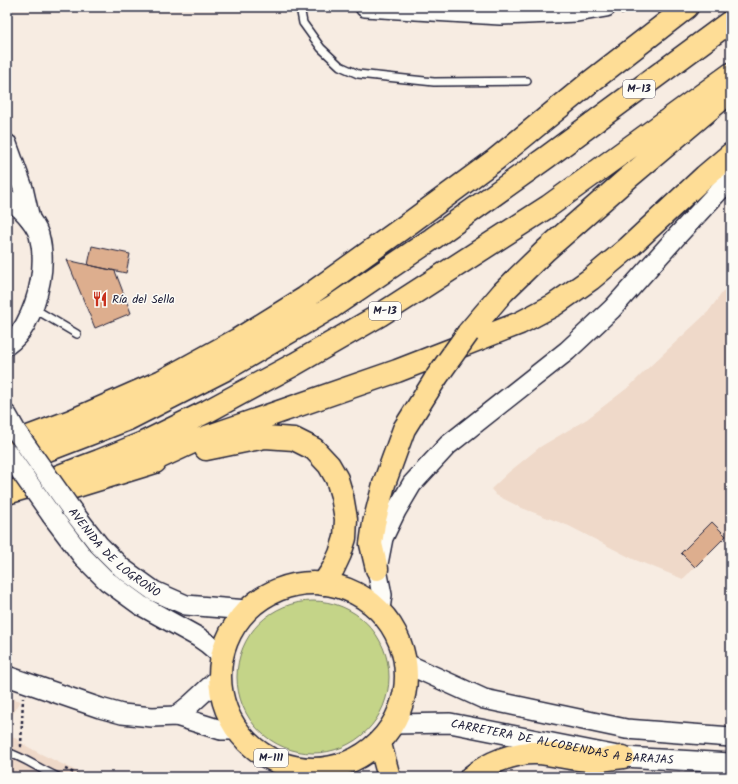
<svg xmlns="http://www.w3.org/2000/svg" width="738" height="784" viewBox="0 0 738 784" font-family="Kalam,sans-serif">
<rect width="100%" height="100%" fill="#f7ece2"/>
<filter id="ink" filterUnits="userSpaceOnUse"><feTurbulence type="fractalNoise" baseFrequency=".025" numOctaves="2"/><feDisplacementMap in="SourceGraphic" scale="8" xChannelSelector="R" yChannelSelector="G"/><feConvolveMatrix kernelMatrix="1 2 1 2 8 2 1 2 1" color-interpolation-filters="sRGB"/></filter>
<g filter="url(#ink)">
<path fill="#efd9c9" d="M731 283V531L683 579 633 559 569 526 522 508 496 495 491 489 509 472 540 447 587 419 630 386 647 369 708 312 725 289Z
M7 697 21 701 7 723Z
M7 732 23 744 39 753 89 777H7Z"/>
<path fill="#c4d488" stroke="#737b62" d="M237 677a76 76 0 1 1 152 0a76 76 0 1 1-152 0Z"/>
<path fill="#ddae8e" stroke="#22223b" d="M92 246 130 254 126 273 88 265Z
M67 260 115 271 131 313 95 328Z
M712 522 726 536 695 567 681 553Z"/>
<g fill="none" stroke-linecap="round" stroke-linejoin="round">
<g stroke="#22223b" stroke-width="10">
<path id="lane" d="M300 7 303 23 321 48 340 66 358 74 434 82 527 81
M33 308 77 334
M7 752C25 758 41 770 58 777"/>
</g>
<g stroke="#22223b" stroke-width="22">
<g id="secondary">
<path d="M365 7 500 15 577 12 606 7"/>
<path d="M7 144 23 188 30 219"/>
<path d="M7 199C20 206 34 221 39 235 47 264 39 299 25 325 21 332 14 340 7 345"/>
<path d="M7 415 16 431"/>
<path id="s1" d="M71 509 99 545 122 568 154 591 186 605 247 610"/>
<path d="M52 516 83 557 107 581 140 605 198 637 208 644 221 655"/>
<path d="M380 609 382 595 377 569 383 538 396 511 412 484 448 445 567 351 612 309 678 235 731 178"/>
<path d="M407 664 484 699 626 729 731 737"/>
<path d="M7 676 100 708 122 714 152 717 176 716 221 730H237"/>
<path d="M176 716 191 704 219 678"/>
<path id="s2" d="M394 724 450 723 623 757 731 763"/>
</g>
</g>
<g stroke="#22223b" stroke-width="25">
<path id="primary" d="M220 676a93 93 0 1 1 186 0a93 93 0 1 1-186 0Z
M380 744 389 777
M471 777C488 763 514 752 537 753 555 754 573 760 592 760 602 761 613 758 623 757"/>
</g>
<g stroke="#22223b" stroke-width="25">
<path id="highway" d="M468 333 503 292 546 250 629 177 731 91
M7 445 71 421 162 381 237 340 305 298 411 222 495 160 589 83 687 7
M206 449 265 437 294 439 314 449 329 465 337 479 342 496 346 519 345 538 340 554 333 569 323 584
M14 462 53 448 128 419 226 369 332 307 432 239 547 157 731 21
M141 466 195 441 397 371 520 323 554 305 591 279 628 248 705 176 731 154
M7 493 41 483 99 461 143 443 208 411 295 364 380 315 549 206 731 74
M51 494 155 462
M377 569 371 544 374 523 384 484 404 429 436 378"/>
</g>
<path stroke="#22223b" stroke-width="2.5" stroke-dasharray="3 3" stroke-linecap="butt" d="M621 14 637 7
M22 746H21L23 698
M65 769 83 777"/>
<use href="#lane" stroke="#fdfcf7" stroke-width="7"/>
<use href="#secondary" stroke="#fdfcf7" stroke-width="19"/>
<use href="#primary" stroke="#fedd96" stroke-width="22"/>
<use href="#highway" stroke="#fedd96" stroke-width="22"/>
<g stroke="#22223b" stroke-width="22" stroke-linecap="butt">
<path id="secondary-bridge" d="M16 431 71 509
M7 452 52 516"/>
</g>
<g stroke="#22223b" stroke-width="25" stroke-linecap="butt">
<path id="highway-bridge" d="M436 378 468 333"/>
</g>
<use href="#secondary-bridge" stroke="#fdfcf7" stroke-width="19"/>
<use href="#highway-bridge" stroke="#fedd96" stroke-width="22"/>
</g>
</g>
<defs>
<g id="restaurant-bare" transform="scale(1.2)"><path d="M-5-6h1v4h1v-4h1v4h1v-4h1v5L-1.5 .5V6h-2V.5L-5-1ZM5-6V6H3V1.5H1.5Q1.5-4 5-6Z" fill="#c8321e" stroke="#fdfcf7" stroke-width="2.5" paint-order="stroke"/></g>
</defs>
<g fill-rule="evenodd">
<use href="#restaurant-bare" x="100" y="299"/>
</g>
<g text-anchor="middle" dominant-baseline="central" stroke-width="3" stroke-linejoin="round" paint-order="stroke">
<g fill="#fdfcf7" stroke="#646373" stroke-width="1">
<rect x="623" y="80" width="32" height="18" rx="3"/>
<rect x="369" y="302" width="32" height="18" rx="3"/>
<rect x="254" y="749" width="34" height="18" rx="3"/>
</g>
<g font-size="11" font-weight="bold" fill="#22223b">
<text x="639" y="89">M-13</text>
<text x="385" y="311">M-13</text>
<text x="271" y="758">M-111</text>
</g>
<g font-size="12" fill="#22223b" stroke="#fdfcf7" text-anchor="start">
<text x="112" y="299">Ría del Sella</text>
</g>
<g font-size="12" fill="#22223b" stroke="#fdfcf7">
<text stroke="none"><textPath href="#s1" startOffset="62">AVENIDA DE LOGROÑO</textPath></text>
<text stroke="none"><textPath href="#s2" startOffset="170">CARRETERA DE ALCOBENDAS A BARAJAS</textPath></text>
</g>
</g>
<rect width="738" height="784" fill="none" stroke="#fdfcf7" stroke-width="24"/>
<rect x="12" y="12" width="714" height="760" fill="none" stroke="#22223b" stroke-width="1.5" filter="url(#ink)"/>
</svg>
